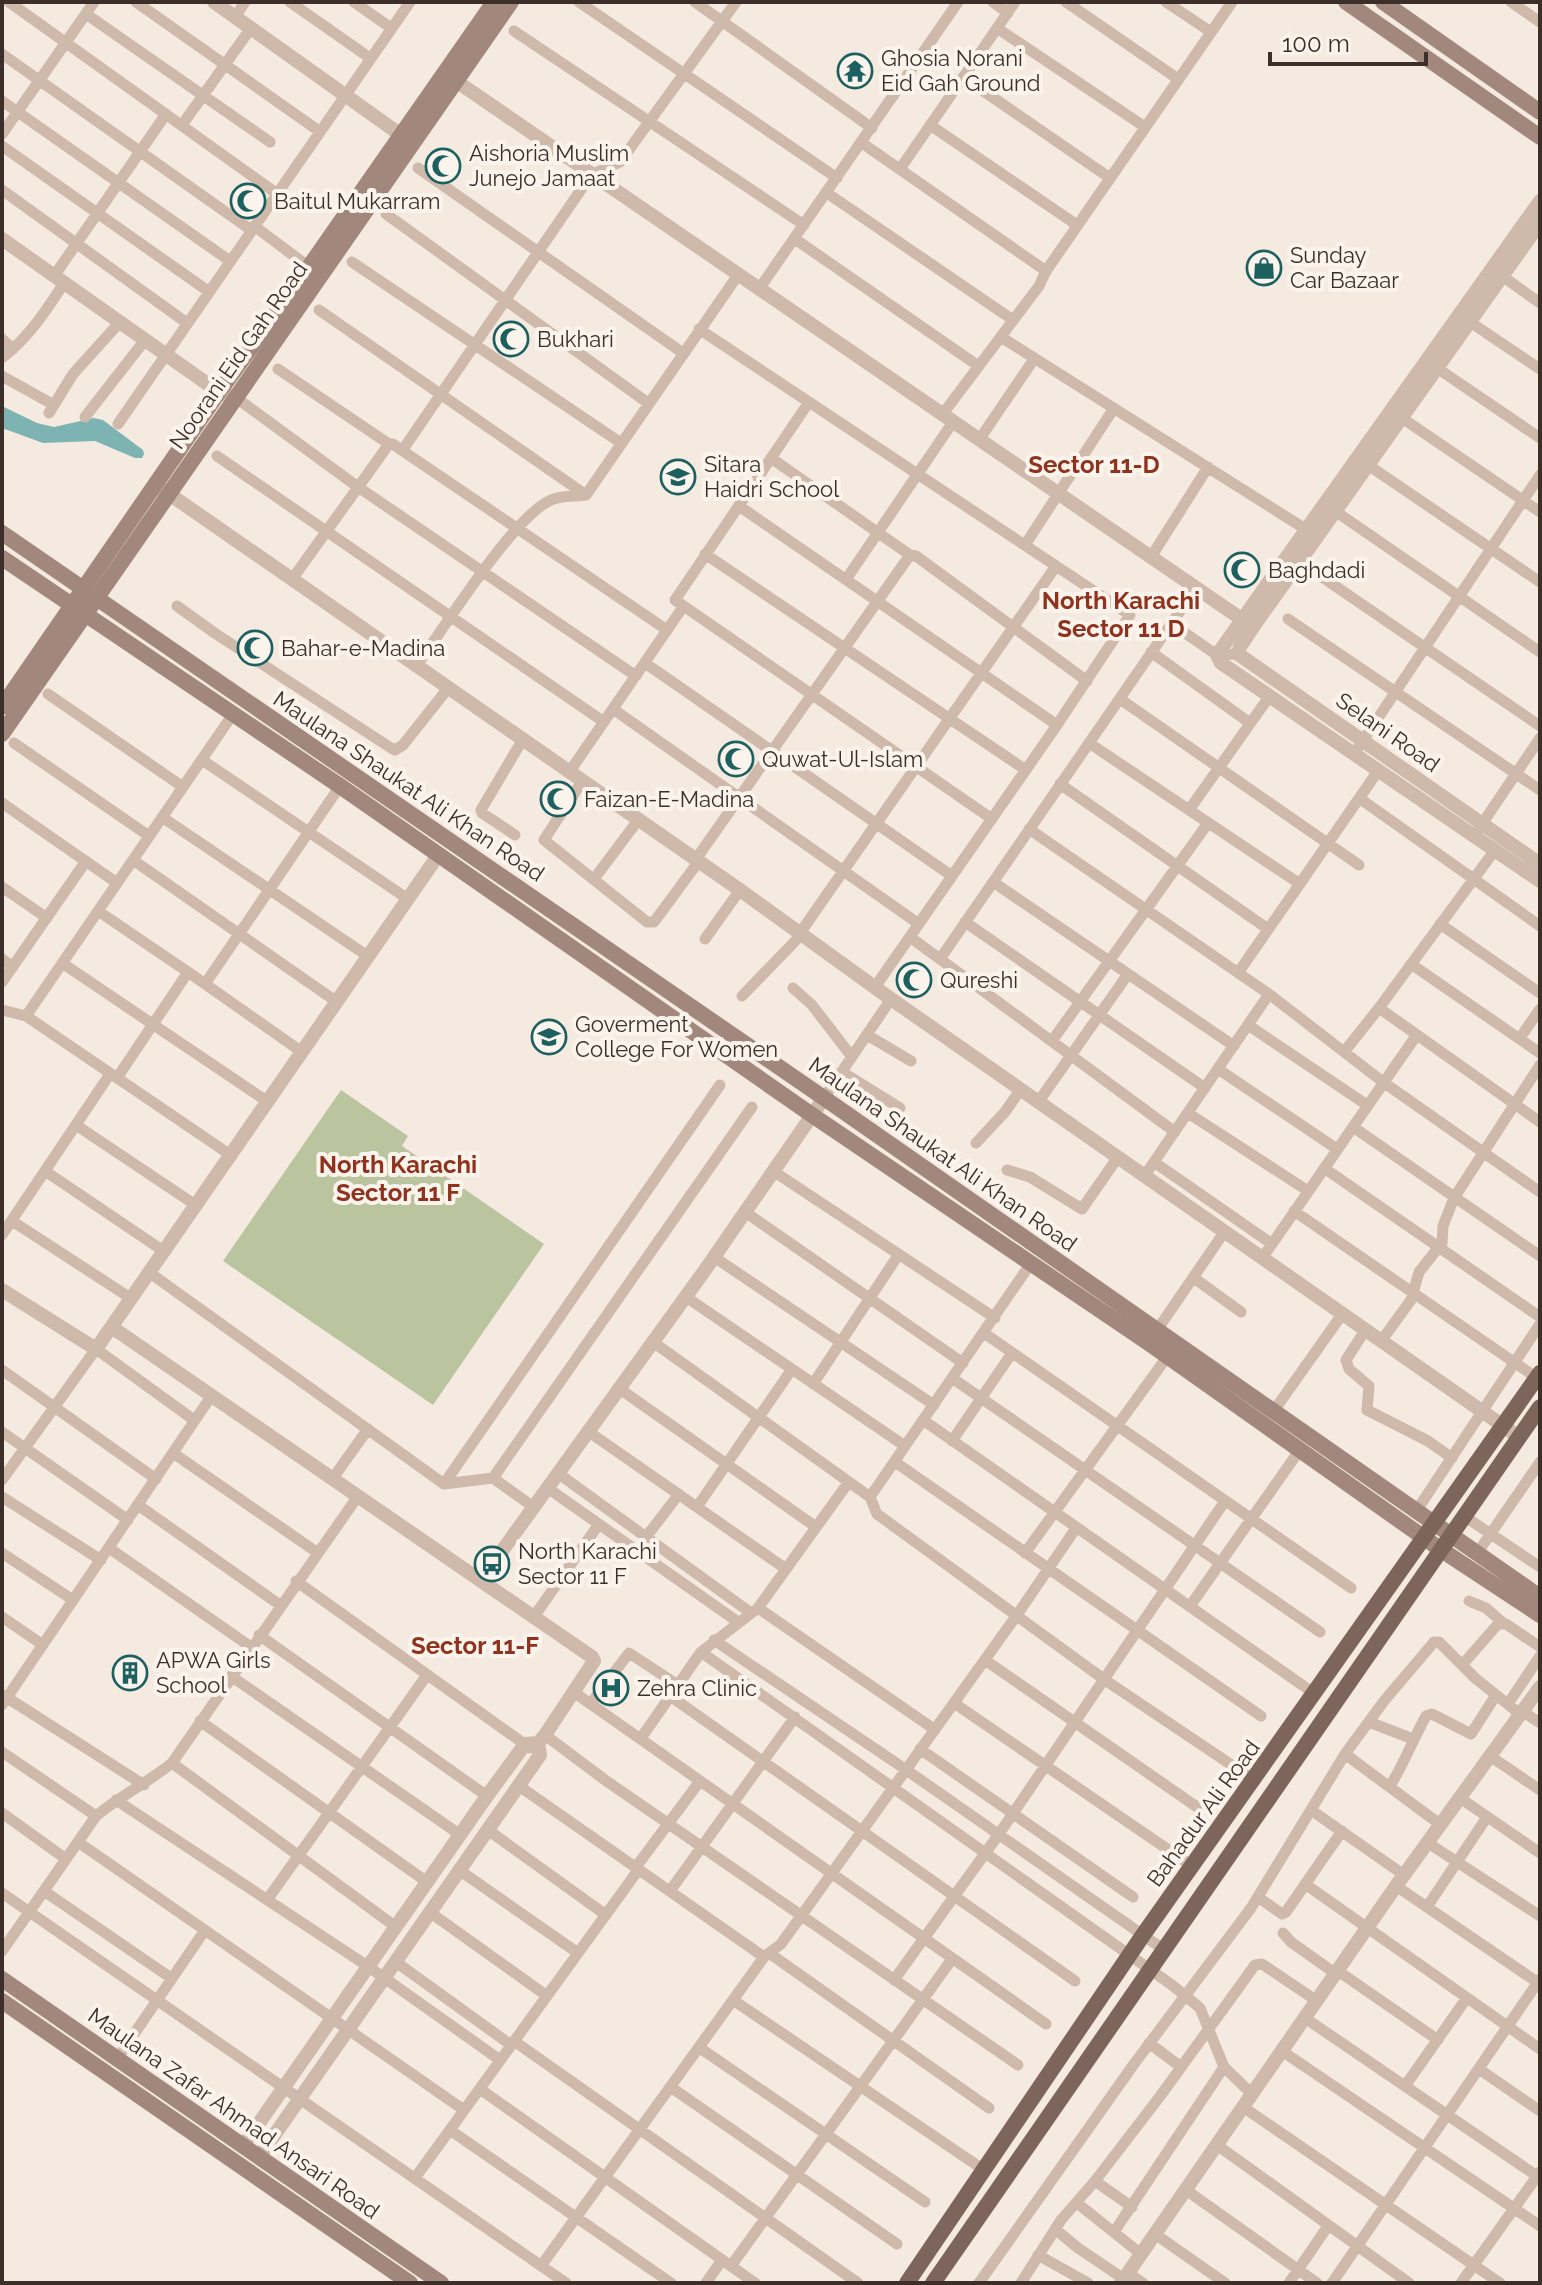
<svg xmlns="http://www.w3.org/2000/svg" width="1542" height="2285" viewBox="0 0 1542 2285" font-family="Raleway,sans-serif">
<rect width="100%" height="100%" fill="#f5eae0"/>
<path fill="#bac59f" d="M341 1090 408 1136 402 1146 544 1244 433 1405 223 1261Z"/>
<path fill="#7db4b3" d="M2 406 37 423 54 427 94 418 103 420 143 450 144 454 142 458H135L95 441 43 443 2 428Z"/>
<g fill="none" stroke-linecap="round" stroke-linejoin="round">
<path stroke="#ceb9ab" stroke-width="11" d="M9 2 276 193
M136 2 319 131
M290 2 370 58
M354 2 391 28
M579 2 837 178
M695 2 872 128
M993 2 1008 13
M1066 2 1178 79
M1166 2 1211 32
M1511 2 1540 22
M86 14 270 142
M235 17 245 2
M997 28 1145 127
M514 31 804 225
M2 54 251 230
M963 77 1110 178
M2 101 230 261
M182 125 251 28
M930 125 1077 225
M2 134 94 2
M862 143 1046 271
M2 146 208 291
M418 168 683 353
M900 169 1015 2
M2 190 187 323
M827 193 1013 320
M386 214 648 403
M254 226 309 267
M795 239 977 365
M352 262 621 443
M54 276 166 114
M1502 276 1540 303
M759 289 958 2
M319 310 586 495
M1470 322 1540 369
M699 329 1130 615 1057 725 875 987
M1001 337 1307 530
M2 339 13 349
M2 358C29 337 46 311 64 283
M1437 368 1540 438
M278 369 389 444
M2 376 54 405
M235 397 358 487 636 676
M809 402 675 600 992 819
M49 413 73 374 120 322
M942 415 1039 286 1046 271 1232 2
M85 417 145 340
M1402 418 1540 512
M118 424 410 2
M979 440 1034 359
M400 449 667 630
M217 456 604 722
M771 458 910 555 916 556 1087 681
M1368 465 1540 582
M739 506 1057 725
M1335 511 1540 652
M1025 545 1114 408
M705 554 1026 770
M1151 557 1208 467
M1300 562 1540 726
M293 578 389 444H393L400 449 404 448 591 175 620 162 736 2
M847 578 953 422
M177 606 216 634 391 748 395 750 403 745 449 687
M1288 619 1540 790
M1172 624 1217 655 1238 654
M1151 652 1250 723
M645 663 952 876
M417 665C445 627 511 520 549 501 560 495 574 497 586 495L738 275
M48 694 183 787
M1120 699 1359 865
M613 709 919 924
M14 743 149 836
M1089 743 1300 884
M1358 748 1540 475
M202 760 408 899
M570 771 683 607
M583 780 544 840 647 922H654L699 861
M1060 784 1268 929
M1359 798 1540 926
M2 803 117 883
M1189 810 1269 697
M162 817 369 957
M1029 829 1269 994 1383 1082 1540 1192
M1478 830 1540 738
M515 835 482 813 481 810 523 739
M696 859 910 555
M133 860 337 1002
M594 879 639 819
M993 882 1234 1046
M2 887 47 918
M98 911 188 972
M965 922 1205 1088
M1440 924 1540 993
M800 933 1056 566
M910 937 1175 1132
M705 939 740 890
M2 959 13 967
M940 959 1196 588
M62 963 268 1102
M1411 964 1540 1053
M1238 973 1378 771
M2 982 86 861
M205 984 340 786
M793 988 812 1005 852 1057
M742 996 802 934
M1379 1008 1540 1122
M2 1010 26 1016 232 1156
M26 1016 233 714
M1248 1025 1367 1105
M867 1035 911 1061
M1520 1038 1540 1009
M1052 1041 1208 823
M1344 1052 1379 1008 1495 850
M1218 1069 1337 1149
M842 1072 900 1108
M117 1078 188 972 302 1052
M824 1098 891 999
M1039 1101 1128 974
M1188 1113 1308 1191
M76 1125 197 1206
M1353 1127 1540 1256
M976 1143 1005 1112 1021 1089
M1154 1162 1272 1244
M1324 1168 1540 1317
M1007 1170 1030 1177 1082 1209 1118 1157
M45 1171 165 1252
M773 1171 995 1318
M1145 1175 1269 994
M1294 1211 1537 1378
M745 1212 963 1363
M12 1221 132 1299
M2 1235 110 1074
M714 1257 934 1405
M1263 1257 1416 1036
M150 1273 444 1484 493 1478 752 1107
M1194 1278 1241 1312
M686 1297 905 1446
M1366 1329 1346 1360 1349 1369 1369 1386 1367 1410 1428 1441 1452 1458
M984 1333 1351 1588
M1153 1336 1225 1231
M1382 1340 1411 1300 1419 1272 1442 1243 1443 1226 1454 1198 1540 1065
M653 1342 870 1497 877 1514 1105 1680 1254 1780
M2 1370 156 1479
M952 1378 1320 1632
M813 1384 899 1254
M620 1389 816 1527
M1273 1412 1343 1313
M923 1420 1315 1694
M2 1432 128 1520
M589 1432 786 1569
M952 1441 1012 1353
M173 1453 318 1553
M895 1462 1261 1716
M559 1474 751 1613
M333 1478 368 1429
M493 1478 535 1508
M2 1480 96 1349 194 1420
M444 1484 720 1085
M549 1489 738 1622
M2 1497 101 1560
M870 1497 1031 1263
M138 1505 280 1605
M697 1507 792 1369
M1417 1510 1540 1324
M1464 1516 1540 1567
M646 1537 679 1494
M109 1548 251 1647
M1478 1552 1540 1462
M2 1553 73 1600
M1025 1553 1167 1357
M296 1581 530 1748
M1469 1601 1486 1608 1503 1623
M1190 1606 1299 1451
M758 1608 934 1729
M2 1617 43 1645
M533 1618 599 1524
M259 1635 487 1796
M714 1640 905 1769 1163 1949
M701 1652 1172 1985 1200 2008 1224 2067 1252 2094
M985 1660 1197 1807
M1463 1664 1498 1624H1506L1540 1647
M231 1676 459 1834
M575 1693 1046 2024
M3 1695 144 1785
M670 1696 1075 1981
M591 1703 629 1653 678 1685
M954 1703 1192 1866
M1508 1704 1540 1656
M2 1705 212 1395
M1522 1711 1540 1723
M200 1721 427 1882
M1369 1722 1413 1739
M545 1735 605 1780 1018 2065
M641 1738 701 1652 758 1608 848 1483
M920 1749 1133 1897
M2 1752 96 1816
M1345 1754 1441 1825
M1490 1756 1540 1790
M172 1763 396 1927
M519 1786 764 1957
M1390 1786C1404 1764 1413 1739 1426 1716L1432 1714 1471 1734 1496 1695
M1460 1798 1540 1853
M116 1800 369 1967 500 2060
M1311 1810 1404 1875
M2 1813 66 1859
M488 1830 606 1915
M78 1842 464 2110
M1428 1843 1540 1916
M636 1867 700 1781
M459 1870 578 1953
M1305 1884 1540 2049
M1396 1886 1540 1984
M44 1891 171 1978
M670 1891 795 1717
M2 1893 566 2283
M1258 1897 1282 1914 1286 1912 1342 1831
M267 1900 427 1675
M1427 1907 1487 1817
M431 1913 547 1996
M1283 1933 1291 1942 1336 1974
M2 1951 96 1816C120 1796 147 1783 172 1763L358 1496
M769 1953 989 2108
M396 1962 511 2045
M1338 1971 1438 2040
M894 1980 999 1834 1225 1501
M733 2000 984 2170
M1305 2018 1537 2176
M514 2041 858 2283
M1149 2043 1181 2067
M700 2048 925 2202
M1282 2051 1540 2226
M117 2059 205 1930
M1479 2069 1540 2111
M1405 2086 1466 1999
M672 2088 897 2244
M480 2089 755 2283
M1243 2107 1500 2283
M450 2130 671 2283
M1217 2145 1409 2283
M415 2178 639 1869
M1095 2181 1132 2207
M1186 2190 1317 2283
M1077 2203 1141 2254
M1055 2229 1078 2248 1124 2279
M1114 2232 1224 2067
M1155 2234 1225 2283
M1038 2255 1088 2283
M541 2266 764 1957 781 1944 1017 1615 1076 1528
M731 2266 952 1959
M1128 2273 1143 2283
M706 2283 722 2260
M979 2283 1134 2064 1251 1908 1345 1754 1384 1701 1434 1642H1439L1475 1678 1520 1714
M1021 2283 1061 2220 1095 2181 1161 2095 1255 1965 1262 1964 1317 2001
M1289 2283 1328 2226
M1332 2283 1540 1979
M1461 2283 1540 2172"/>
<path stroke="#ceb9ab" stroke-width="14" d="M214 2 401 135
M456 81 1243 620
M1540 201 1217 655 1221 663 1540 881
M1540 223 1253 627 1240 647 1238 654 1540 864
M2 239 219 392 228 395
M162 489 740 890 891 999 1519 1437
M2 1290 96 1349 439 854
M113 1328 592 1657 594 1661 545 1735 538 1743 525 1744 487 1796 243 2146
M481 1580 705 1270 824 1098
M259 2157 540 1755 538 1743
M1121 2283 1396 1886 1540 1687"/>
<path stroke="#a2887c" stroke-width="16" d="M1346 2 1540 137
M1383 2 1540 112
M2 533 824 1098 1540 1597
M2 558 340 786 812 1115 1147 1342 1440 1549 1540 1615
M2 707 219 392 309 267 494 2
M2 734 511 2
M2 1979 441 2283
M2 2001 410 2283"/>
<path stroke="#7e655b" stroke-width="16" d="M907 2283 1143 1935 1540 1373
M933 2283 1540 1407"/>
</g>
<defs>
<g id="temple-ring" transform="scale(1.8)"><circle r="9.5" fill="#fbf4ed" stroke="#1d6060" stroke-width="1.5"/><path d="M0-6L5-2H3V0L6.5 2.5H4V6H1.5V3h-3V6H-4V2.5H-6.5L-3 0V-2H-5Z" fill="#1d6060"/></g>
<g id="mosque-ring" transform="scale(1.8)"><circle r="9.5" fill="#fbf4ed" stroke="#1d6060" stroke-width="1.5"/><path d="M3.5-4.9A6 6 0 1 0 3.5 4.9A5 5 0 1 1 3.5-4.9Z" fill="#1d6060"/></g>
<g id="shop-ring" transform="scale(1.8)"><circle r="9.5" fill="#fbf4ed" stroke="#1d6060" stroke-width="1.5"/><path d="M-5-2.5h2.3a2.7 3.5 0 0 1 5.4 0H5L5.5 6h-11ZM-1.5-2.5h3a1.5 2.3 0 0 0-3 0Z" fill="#1d6060"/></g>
<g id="school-ring" transform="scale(1.8)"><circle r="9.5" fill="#fbf4ed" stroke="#1d6060" stroke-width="1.5"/><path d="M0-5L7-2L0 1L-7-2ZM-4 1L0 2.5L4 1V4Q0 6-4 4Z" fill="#1d6060"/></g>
<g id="university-ring" transform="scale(1.8)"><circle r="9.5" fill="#fbf4ed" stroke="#1d6060" stroke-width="1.5"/><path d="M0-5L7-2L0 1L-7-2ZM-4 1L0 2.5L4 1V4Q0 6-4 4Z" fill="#1d6060"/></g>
<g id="bus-ring" transform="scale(1.8)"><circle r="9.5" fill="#fbf4ed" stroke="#1d6060" stroke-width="1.5"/><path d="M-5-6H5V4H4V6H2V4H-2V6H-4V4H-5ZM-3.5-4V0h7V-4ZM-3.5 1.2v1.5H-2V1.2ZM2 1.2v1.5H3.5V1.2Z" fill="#1d6060"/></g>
<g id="building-ring" transform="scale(1.8)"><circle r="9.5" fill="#fbf4ed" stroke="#1d6060" stroke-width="1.5"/><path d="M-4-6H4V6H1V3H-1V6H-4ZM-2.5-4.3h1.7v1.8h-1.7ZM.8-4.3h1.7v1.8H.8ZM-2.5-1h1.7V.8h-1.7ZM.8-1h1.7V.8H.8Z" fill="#1d6060"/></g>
<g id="hospital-ring" transform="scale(1.8)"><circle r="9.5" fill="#fbf4ed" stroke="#1d6060" stroke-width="1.5"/><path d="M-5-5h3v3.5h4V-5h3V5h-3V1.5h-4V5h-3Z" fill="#1d6060"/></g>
</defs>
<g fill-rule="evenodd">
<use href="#temple-ring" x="855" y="71"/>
<use href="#mosque-ring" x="443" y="166"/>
<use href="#mosque-ring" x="248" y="201"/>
<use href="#shop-ring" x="1264" y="268"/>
<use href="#mosque-ring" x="511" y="339"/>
<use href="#school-ring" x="678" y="477"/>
<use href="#mosque-ring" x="1242" y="570"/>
<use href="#mosque-ring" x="255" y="648"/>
<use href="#mosque-ring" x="736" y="759"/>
<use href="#mosque-ring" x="558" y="799"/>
<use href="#mosque-ring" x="914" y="980"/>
<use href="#university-ring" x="549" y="1037"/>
<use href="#bus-ring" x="492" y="1564"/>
<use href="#building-ring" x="130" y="1673"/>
<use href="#hospital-ring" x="611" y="1688"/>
</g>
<g text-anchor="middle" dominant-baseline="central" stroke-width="8" stroke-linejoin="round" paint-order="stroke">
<g font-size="22" fill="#3c2f2a" stroke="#fbf4ed" text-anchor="start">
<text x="881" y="58">Ghosia Norani<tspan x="881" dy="25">Eid Gah Ground</tspan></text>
<text x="469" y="153">Aishoria Muslim<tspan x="469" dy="25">Junejo Jamaat</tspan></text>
<text x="274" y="201">Baitul Mukarram</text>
<text x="1290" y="255">Sunday<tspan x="1290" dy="25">Car Bazaar</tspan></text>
<text x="537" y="339">Bukhari</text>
<text x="704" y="464">Sitara<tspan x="704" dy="25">Haidri School</tspan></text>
<text x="1268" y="570">Baghdadi</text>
<text x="281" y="648">Bahar-e-Madina</text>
<text x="762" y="759">Quwat-Ul-Islam</text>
<text x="584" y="799">Faizan-E-Madina</text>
<text x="940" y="980">Qureshi</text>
<text x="575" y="1024">Goverment<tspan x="575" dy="25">College For Women</tspan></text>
<text x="518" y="1551">North Karachi<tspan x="518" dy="25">Sector 11 F</tspan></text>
<text x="156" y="1660">APWA Girls<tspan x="156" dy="25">School</tspan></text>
<text x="637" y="1688">Zehra Clinic</text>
</g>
<g font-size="22" fill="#3c2f2a" stroke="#fbf4ed">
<text transform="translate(238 355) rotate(-55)">Noorani Eid Gah Road</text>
<text transform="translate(1388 732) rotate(35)">Selani Road</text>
<text transform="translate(409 786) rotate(34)">Maulana Shaukat Ali Khan Road</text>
<text transform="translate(943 1154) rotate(35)">Maulana Shaukat Ali Khan Road</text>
<text transform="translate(1203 1813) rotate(-54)">Bahadur Ali Road</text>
<text transform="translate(234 2113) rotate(35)">Maulana Zafar Ahmad Ansari Road</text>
</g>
<g font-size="24" font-weight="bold" fill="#90331e" stroke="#fbf4ed">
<text x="1094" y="464">Sector 11-D</text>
<text x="1121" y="600">North Karachi<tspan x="1121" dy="28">Sector 11 D</tspan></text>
<text x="398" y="1164">North Karachi<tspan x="398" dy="28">Sector 11 F</tspan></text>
<text x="475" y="1645">Sector 11-F</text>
</g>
</g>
<rect width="1542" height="2285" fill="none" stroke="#3c2f2a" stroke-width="8"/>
<path d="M1270 52v12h156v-12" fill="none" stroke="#3c2f2a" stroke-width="4"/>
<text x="1282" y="52" font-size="24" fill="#3c2f2a" stroke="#fbf4ed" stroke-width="6" paint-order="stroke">100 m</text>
</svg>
